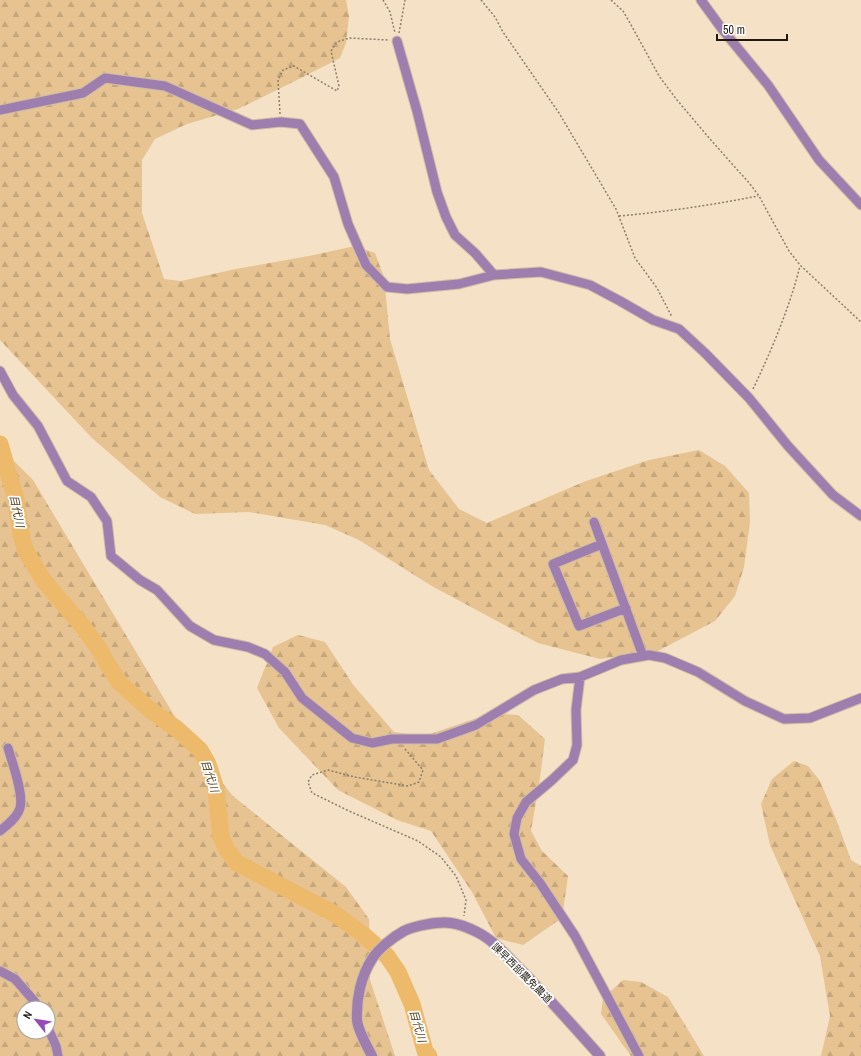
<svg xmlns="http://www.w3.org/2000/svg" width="861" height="1056" viewBox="0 0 861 1056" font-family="'Archivo Narrow','Noto Sans JP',sans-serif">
<defs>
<pattern id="forest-firs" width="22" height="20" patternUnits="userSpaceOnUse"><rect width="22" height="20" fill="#e6c390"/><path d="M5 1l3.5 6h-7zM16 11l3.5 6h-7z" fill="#c5a77b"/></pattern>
</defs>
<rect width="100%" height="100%" fill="#f4e1c6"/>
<path fill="url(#forest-firs)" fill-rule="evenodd" d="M0 0H346L349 16 346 43 340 58 297 80 238 109 187 124 155 139 142 160V213L164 279 181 281 236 269 309 256 355 246 375 253 384 277 390 339 429 470 459 509 487 523 586 481 649 460 699 450 725 466 749 493 750 522 744 567 735 596 715 621 658 651 600 659 538 643 430 585 359 540 325 525 249 512 195 514 160 497 92 438 0 340Z
M0 447 33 480 91 577 195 750 233 796 346 887 369 919 370 980 395 1056H0ZM24 1008H48V1032H24Z
M298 635 325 642 354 686 394 732 424 736 492 713 518 715 545 739 540 778 531 831 542 851 568 876 562 918 523 945 496 938 472 892 431 831 397 820 338 790 279 728 257 688 273 647Z
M794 761 808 766 820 781 836 819 851 860 861 866V1056H821L830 1016 820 956 770 845 761 804 772 779Z
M623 980 641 982 668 997 704 1056H631L601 1014 603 998Z"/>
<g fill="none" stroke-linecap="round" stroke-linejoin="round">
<path stroke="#edba6c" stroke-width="17" d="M0 444 17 503V510L22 538 26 552 44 581 84 628 99 649 108 665 120 683 149 709 177 729 200 750 208 764 216 789 221 837 227 850 237 863 335 914 365 936 387 956 398 972 412 1004 425 1051 429 1056"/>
<g stroke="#cebda5" stroke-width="11">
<path id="minor" d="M701 0 722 29 768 85 819 160 861 205
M397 41 417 111 437 192 446 217 455 235 475 253 494 275
M0 110 83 93 105 78 165 86 252 125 281 122 300 124 334 177 348 224 366 265 387 287 407 289 459 284 494 275 541 272 590 285 620 301 653 320 679 329 705 353 749 398 788 446 833 495 861 516
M0 371 13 395 38 426 67 481 91 497 107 521 111 556 140 580 157 590 190 626 214 640 248 647 265 654 285 672 302 698 352 738 372 743 392 739H437L476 725 534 690 562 679 580 677 621 660 649 655 665 658 698 672 745 701 784 719 810 718 861 698
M594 522 643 656
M602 544 553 564 579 626 626 608
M580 677 576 710 577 745 573 760 552 780 526 802 517 818 514 834 521 859 540 883 575 936 639 1056
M0 831C7 825 17 818 20 808 24 794 12 762 8 748
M0 971 15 979 35 1002 38 1008
M48 1028 56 1046 58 1056"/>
</g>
<g stroke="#cebda5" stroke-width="12">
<path id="tertiary" d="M372 1056C367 1046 358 1031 357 1020 356 999 361 976 372 959 378 949 393 937 404 931 414 926 439 921 451 923 459 924 469 928 477 932 493 940 505 954 518 967 547 996 573 1026 600 1056"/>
</g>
<path stroke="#8b7e6b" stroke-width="1.5" stroke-dasharray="2 2" stroke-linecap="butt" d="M383 0 390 12 395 33
M481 0 495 17 503 32 559 113 616 209 635 258 657 288 672 317
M611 0 623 11 630 23 659 76 677 100 710 139 750 184 759 196 789 251 800 265 861 322
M399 33 405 0
M280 114 278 80 283 70 294 66 337 91 339 86 331 51 337 42 349 38 389 40
M619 216C665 212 712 205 758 196
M753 389C772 349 789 309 800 266
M405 749 423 770 419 782 408 786 355 777 328 770 312 775 308 782 312 793 349 811 418 841 441 857 456 876 466 900 464 916"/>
<use href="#minor" stroke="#9d7eae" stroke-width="9"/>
<use href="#tertiary" stroke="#9d7eae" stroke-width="10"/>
</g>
<g text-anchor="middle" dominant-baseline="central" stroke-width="3.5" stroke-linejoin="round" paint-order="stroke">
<g font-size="10" fill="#20190f" stroke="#fff">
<text transform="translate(522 973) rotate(45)">諫早西部農免農道</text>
</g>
<g font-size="11" font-style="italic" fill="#56411f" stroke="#fff">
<text transform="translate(17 511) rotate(78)">目代川</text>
<text transform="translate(210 776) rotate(72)">目代川</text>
<text transform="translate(418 1026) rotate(74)">目代川</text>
</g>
</g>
<g transform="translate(36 1020) rotate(300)"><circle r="19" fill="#ffffff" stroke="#a6a39f"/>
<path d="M0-3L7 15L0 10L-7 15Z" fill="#9649bb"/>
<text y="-6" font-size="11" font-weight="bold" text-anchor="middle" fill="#20190f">N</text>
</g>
<path d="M717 34v6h70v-6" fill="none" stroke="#20190f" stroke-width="2"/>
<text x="723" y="34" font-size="12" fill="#20190f" stroke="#ffffff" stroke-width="3" paint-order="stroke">50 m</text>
</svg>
